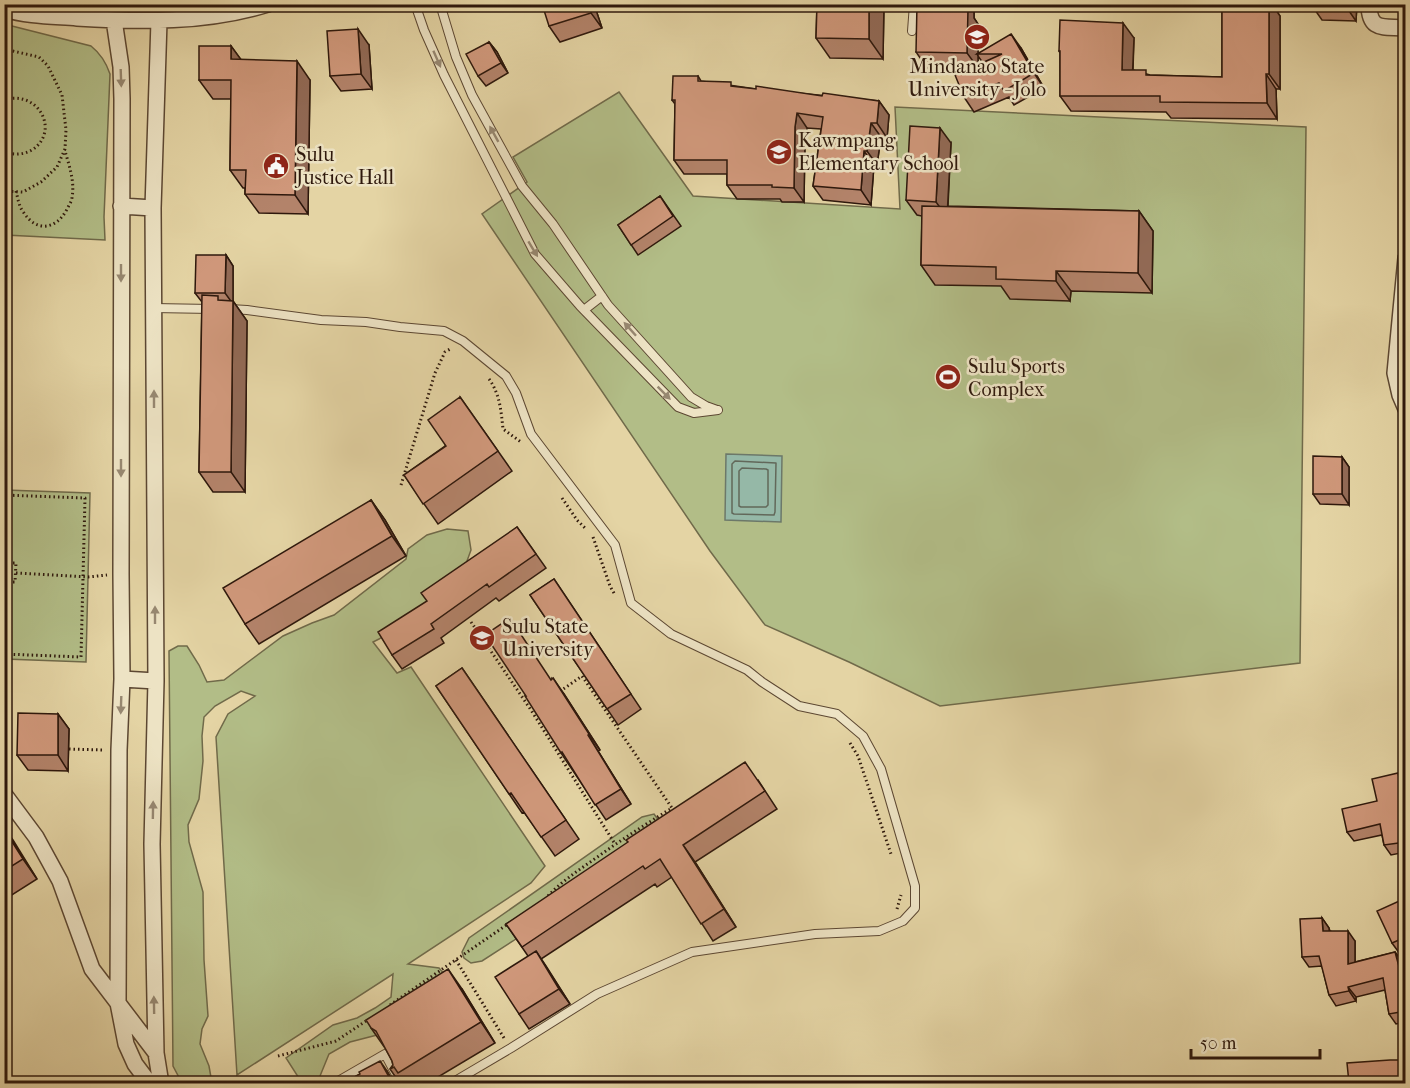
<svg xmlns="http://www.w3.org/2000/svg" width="1410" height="1088" viewBox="0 0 1410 1088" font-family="'IM FELL French Canon',serif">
<rect width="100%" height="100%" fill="#e4d4a4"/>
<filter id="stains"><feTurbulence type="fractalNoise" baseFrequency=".00333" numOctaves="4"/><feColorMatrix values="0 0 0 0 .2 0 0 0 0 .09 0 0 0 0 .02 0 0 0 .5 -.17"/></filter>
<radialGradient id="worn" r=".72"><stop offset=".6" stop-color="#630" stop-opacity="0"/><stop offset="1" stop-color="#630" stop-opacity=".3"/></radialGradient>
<path fill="#b2bd87" stroke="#706a4a" stroke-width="1.5" d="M4 24 91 46C101 54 106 62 110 74L104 217 105 240 5 235Z
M619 92 693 196 900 209 895 107 1306 127 1300 663 940 706 849 662 765 625 710 551 482 214 527 182 513 157Z
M5 490 90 493 86 662 5 659Z
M447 529 468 531 471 550 463 572 418 613 379 639 373 642 397 673 411 667 545 866 531 883 408 964 439 968 450 981 377 1035 350 1042 329 1054 320 1076 321 1083H302L286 1058 333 1025 357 1018 375 1008 391 997 393 974 237 1075 216 737 228 714 255 696 241 691 215 706 204 717 202 736 203 761 199 799 188 825 189 842 203 892 204 960 208 1016 202 1029 200 1044 209 1066 212 1083H182L173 1066 169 651 178 646H187L199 665 207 682 224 680 283 636 312 623 334 615 406 559 408 549 427 535Z
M654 814 659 821 632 858 513 941 482 961 471 963 464 958 462 952 469 938 642 817Z"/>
<path fill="#95b8a7" stroke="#6c7869" stroke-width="1.5" d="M726 454 782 456 781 522 725 520Z"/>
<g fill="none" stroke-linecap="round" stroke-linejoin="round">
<path stroke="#62685a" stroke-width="1.5" d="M735 461 776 463 775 512 774 515 734 514 732 513V464Z
M742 468 766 469 768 470V505L766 507H741L739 506V471Z"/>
<g stroke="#5c4732" stroke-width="10">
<path id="service" d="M415 4 424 30 444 75 535 254 580 306 678 407 694 413 718 410
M440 4 456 57 472 95 522 186 553 224 608 305 691 397 706 406 717 410
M912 31 914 4
M153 308 212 309
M230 309 247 310 321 320 366 322 400 327 444 331 463 341 506 376 516 393 531 434 615 545 631 603 671 634 747 670 762 682 799 706 837 714 863 736 881 769 915 886V908L903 921 879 931 815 934 692 952 597 994 511 1048 450 1084
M584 310 602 296
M333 1084 385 1054 401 1084"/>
</g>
<g stroke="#5c4732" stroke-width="18">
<path id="minor" d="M1369 4C1369 32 1383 26 1406 28
M4 9C28 16 52 16 77 18 141 22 206 23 268 4
M114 20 121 67 122 99 121 574 122 679 119 750 118 1003 126 1044 135 1064 150 1084
M159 21 153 208 156 681 152 844 156 1053 161 1084
M121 206 153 208
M1406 258 1395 373 1400 395 1406 409
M122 679 156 681
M4 794 36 837 60 881 92 969 156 1053"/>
</g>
<path stroke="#2e180c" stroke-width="3" stroke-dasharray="1.5 3" stroke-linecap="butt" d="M4 49 39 57 48 66 62 95 66 130 65 149 57 167 41 182 23 192 4 191
M4 100C38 89 61 131 32 150 23 155 13 155 4 152
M16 191C18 199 19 207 24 213 37 233 57 229 67 209 69 205 72 201 72 197 75 182 69 165 65 151
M489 379C500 394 501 411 503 429L521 442
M401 485 435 373 445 352 452 348
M4 495 85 498 81 657 4 654
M562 498 577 520 585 528
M593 537 610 586 615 595
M5 563 7 495
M16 573 88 577 107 575
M4 582H15L16 563H6
M4 591 5 582
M471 622 531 710 615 844
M850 743 858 756 891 854
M69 749 103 750
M548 896C562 881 579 870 596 858 621 840 646 824 672 808L582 676 559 692
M897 909 901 895
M456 960 504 1038
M390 1005 508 924
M278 1056 336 1041 369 1019"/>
<use href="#service" stroke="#ede3c4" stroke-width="8"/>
<use href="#minor" stroke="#ede3c4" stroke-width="15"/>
</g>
<path fill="#b3836a" stroke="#2e180c" stroke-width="1.5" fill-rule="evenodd" d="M594 4 602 28 560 42 549 26Z
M817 4H884L883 59 830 58 816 38Z
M974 4V18L978 24V53L1021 48 1044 88 1014 105 1009 97 974 112 964 97 970 68H927L916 52ZM978 56 983 63 978 65Z
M1222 4H1272L1280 16V89H1276L1277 119 1171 118 1166 112 1071 111 1060 96V53L1059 51 1134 38 1133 70 1150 75 1222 77Z
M1315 4H1357L1356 21 1322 20 1315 10Z
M489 42 497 52 508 73 486 86 478 76Z
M369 45 372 89 341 91 330 76Z
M231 46 241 60 310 80 308 214 259 213 245 194V188H243L230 170 231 99H213L199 80Z
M698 76 701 81 756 89 879 101 889 115 887 138 881 137 877 165H874L871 205 823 200 813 186 821 129 807 128 805 141 804 202H782L780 199H737L727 185V174H684L674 160 675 104 672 100Z
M951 143 948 206 1139 211 1153 231 1152 293 1071 291 1070 301 1010 299 1001 286 935 285 921 265 922 216 917 215 906 200Z
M660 196 681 226 638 255 618 225Z
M226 255 233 266V301L247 321 245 492H213L199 472 202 302 195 293Z
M460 397 512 471 438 524 404 475 445 446Z
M1342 457 1349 467V505L1320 504 1313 494Z
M371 500 385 520 406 556 259 644 245 624Z
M517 527 546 568 499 601 496 598 441 638 444 643 402 669 392 655 427 601Z
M554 579 641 709 618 725 530 595Z
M462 668 579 839 555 856 524 812 522 813 436 686Z
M552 679 564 694 600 750 598 751 631 804 606 820 561 753Z
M58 714 69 729 68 771 28 770 17 755Z
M758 780 777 809 695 862 736 927 713 941 672 877 657 887 655 884 541 959 570 1004 529 1029 519 1014 528 956 506 924Z
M1405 783 1406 787V852L1391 855 1384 845 1382 835 1354 841 1347 832 1377 801Z
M4 828 37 879 4 900Z
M1406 898V957L1403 958 1392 943Z
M1322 918 1329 928 1330 931 1355 941V962L1395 952 1403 963 1406 974V1022L1396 1024 1389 1014 1385 990 1356 997V1001L1336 1006 1329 995 1322 966 1309 967 1302 957Z
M462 989 495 1043 428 1083H343L387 1071 391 1079 393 1080 397 1079 390 1069 393 1065 392 1061 385 1048 371 1028Z"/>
<path fill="#926a56" stroke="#2e180c" stroke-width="1.5" d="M589 4H594L602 28 591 13Z
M869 4H884L883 59 869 39Z
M964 4H974V18L978 24V54H977L978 56V68L967 53Z
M1269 4H1272L1280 16V89L1269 74Z
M1349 4H1357L1356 21 1349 11Z
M1123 23 1134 38 1132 85 1122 70Z
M358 29 369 45 372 89 361 74Z
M1011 34 1021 48 1044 88 1034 73Z
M489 42 497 52 508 73 501 63Z
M231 46 245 65 231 59Z
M297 61 310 80 308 214 295 195Z
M1266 74 1276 89 1277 119 1267 103Z
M879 101 889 115 887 138 877 123Z
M797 113 807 128 805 141 804 202 794 188 795 127Z
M871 123 881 137 877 165 867 151Z
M940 128 951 143 947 217 936 202Z
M864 151 874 165 871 205 861 190Z
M1139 211 1153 231 1152 293 1138 273Z
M226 255 233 266V304L225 293Z
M1056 271 1071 291 1070 301 1056 281Z
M233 301 247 321 245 492 231 472Z
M1342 457 1349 467V505L1342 494Z
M371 500 385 520 406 556 392 536Z
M553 678 564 694 600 750 589 734Z
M58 714 69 729 68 771 58 755Z
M588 735 598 751 631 804 621 789Z
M1398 773 1405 783 1406 787V806Z
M4 828 13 840 37 879 23 859Z
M683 845 695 862 736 927 724 909Z
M1322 918 1329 928 1330 941 1323 931Z
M1348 931 1355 941V974L1348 964Z
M536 951 546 966 570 1004 559 989Z
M1395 952 1403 963 1406 974V987L1404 985Z
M448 969 462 989 495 1043 481 1022Z
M1348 987 1356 997V1001L1349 991Z
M1403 1060 1406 1065V1083H1402Z
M380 1061 387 1071 393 1081 389 1077Z"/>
<path fill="#d0987b" stroke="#2e180c" stroke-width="1.5" d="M542 4H589L591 13 549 26Z
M817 4H869V39L816 38Z
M917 4H964L963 9H968L967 53 916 52Z
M1222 4H1269V74H1266L1267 103 1160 102V96H1060V51H1059L1060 20 1123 23 1122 70H1146V75L1222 77Z
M1315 4H1349V11L1315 10Z
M358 29 361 74 330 76 327 31Z
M1011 34 1034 73 1004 91 999 83 964 97 955 75 1002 54H977Z
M489 42 501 63 478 76 466 54Z
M199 46H231V59L297 61 295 195 245 194 246 170H230L231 80H199Z
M673 76H698V81L731 82V86L756 89V86L822 96 823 93 879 101 877 123H871L867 151H864L861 190 813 186 823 117 797 113 795 127 794 188 772 187V185H727V160H674L675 100H672Z
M910 126 940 128 936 202 906 200Z
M660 196 673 216 631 245 618 225Z
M922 206 1139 211 1138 273 1056 271V281L996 279V267L921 265Z
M196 255H226L225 293H195Z
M202 295 218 296V300L233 301 231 472H199Z
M1403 334H1406V389L1402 381 1403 365 1401 364Z
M460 397 498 451 423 504 404 475 446 446 428 420Z
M1313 456 1342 457V494H1313Z
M371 500 392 536 245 624 223 588Z
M517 527 536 554 489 587 487 584 431 624 434 629 392 655 378 632 427 601 421 593Z
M554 579 631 694 607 709 530 595Z
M510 618 551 680 553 678 589 734 588 735 621 789 595 805 562 752 561 753 525 696H526L485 635Z
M462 668 566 820 541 837 511 793 509 794 436 686Z
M18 713 58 714V755H17Z
M745 762 765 791 683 845 724 909 701 924 660 859 645 869 643 866 522 947 506 924 628 842 626 840Z
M1398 773 1406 806V842L1384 845 1380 824 1347 832 1342 809 1377 801 1372 779Z
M4 829 23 859 4 871Z
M1406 898V937L1392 943 1377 911Z
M1322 918 1323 931H1348V964L1395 952 1404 985 1406 984V1011L1389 1014 1383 978 1348 987 1349 991 1329 995 1319 956 1302 957 1300 919Z
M536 951 559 989 519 1014 495 977Z
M448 969 481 1022 398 1073 394 1067 390 1069 393 1065 392 1061 376 1031 371 1028 366 1020Z
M1390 1060H1403L1402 1083H1349L1347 1063Z
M380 1061 389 1077 393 1080 397 1079 388 1083H343L360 1074 359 1072Z"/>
<defs><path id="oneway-solid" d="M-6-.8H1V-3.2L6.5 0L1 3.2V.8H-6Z" transform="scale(1.5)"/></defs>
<g fill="#978871">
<use href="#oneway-solid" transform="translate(437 59) rotate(66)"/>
<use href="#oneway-solid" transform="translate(121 78) rotate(88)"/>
<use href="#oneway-solid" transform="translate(494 134) rotate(-119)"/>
<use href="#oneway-solid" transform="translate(533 249) rotate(59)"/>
<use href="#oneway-solid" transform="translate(121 273) rotate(90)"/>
<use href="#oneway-solid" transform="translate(630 329) rotate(-132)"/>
<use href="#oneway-solid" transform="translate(664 393) rotate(45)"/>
<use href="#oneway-solid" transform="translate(154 399) rotate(-90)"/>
<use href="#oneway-solid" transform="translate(121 468) rotate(90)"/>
<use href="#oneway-solid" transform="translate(155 615) rotate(-90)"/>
<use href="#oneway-solid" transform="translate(121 705) rotate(92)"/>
<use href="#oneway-solid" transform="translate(153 810) rotate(-89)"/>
<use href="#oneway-solid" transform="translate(154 1005) rotate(-91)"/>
</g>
<defs>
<g id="university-disc" transform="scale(1.35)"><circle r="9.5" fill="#8f2418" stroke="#ede3c4"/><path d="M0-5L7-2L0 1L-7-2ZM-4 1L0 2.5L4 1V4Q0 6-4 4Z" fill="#fff"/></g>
<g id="school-disc" transform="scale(1.35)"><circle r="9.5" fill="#8f2418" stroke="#ede3c4"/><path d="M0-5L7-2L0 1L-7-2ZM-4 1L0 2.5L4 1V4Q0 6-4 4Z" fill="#fff"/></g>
<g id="civic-disc" transform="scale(1.35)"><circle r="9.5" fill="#8f2418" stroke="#ede3c4"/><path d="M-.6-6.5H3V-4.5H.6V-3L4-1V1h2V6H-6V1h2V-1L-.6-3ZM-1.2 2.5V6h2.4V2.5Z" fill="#fff"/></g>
<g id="stadium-disc" transform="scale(1.35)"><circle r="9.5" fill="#8f2418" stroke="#ede3c4"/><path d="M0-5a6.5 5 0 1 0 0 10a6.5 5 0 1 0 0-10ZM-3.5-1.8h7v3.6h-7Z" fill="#fff"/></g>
</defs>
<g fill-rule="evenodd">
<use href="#university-disc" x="977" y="37"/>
<use href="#school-disc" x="779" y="152"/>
<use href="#civic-disc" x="276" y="166"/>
<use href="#stadium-disc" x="948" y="377"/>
<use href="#university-disc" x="482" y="638"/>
</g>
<g text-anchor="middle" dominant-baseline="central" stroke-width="5" stroke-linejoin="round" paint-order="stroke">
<g font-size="20" fill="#2e180c" stroke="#ede3c4" text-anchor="start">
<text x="977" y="66" text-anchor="middle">Mindanao State<tspan x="977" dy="23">University - Jolo</tspan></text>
<text x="798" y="140">Kawmpang<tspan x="798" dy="23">Elementary School</tspan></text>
<text x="296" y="154">Sulu<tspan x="296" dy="23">Justice Hall</tspan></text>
<text x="968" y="366">Sulu Sports<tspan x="968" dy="23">Complex</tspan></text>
<text x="502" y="626">Sulu State<tspan x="502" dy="23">University</tspan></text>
</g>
</g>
<rect width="1410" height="1088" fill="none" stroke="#e4d4a4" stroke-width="24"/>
<rect x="6" y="6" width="1398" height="1076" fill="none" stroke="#2e180c" stroke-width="3"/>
<rect x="12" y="12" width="1386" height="1064" fill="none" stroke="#2e180c" stroke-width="1.5"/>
<path d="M1191 1049v9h129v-9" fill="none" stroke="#2e180c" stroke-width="3"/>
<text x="1200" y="1049" font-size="18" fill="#2e180c" stroke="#ede3c4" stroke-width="4.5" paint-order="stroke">50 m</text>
<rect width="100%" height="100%" filter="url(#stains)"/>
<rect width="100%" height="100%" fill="url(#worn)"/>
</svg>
